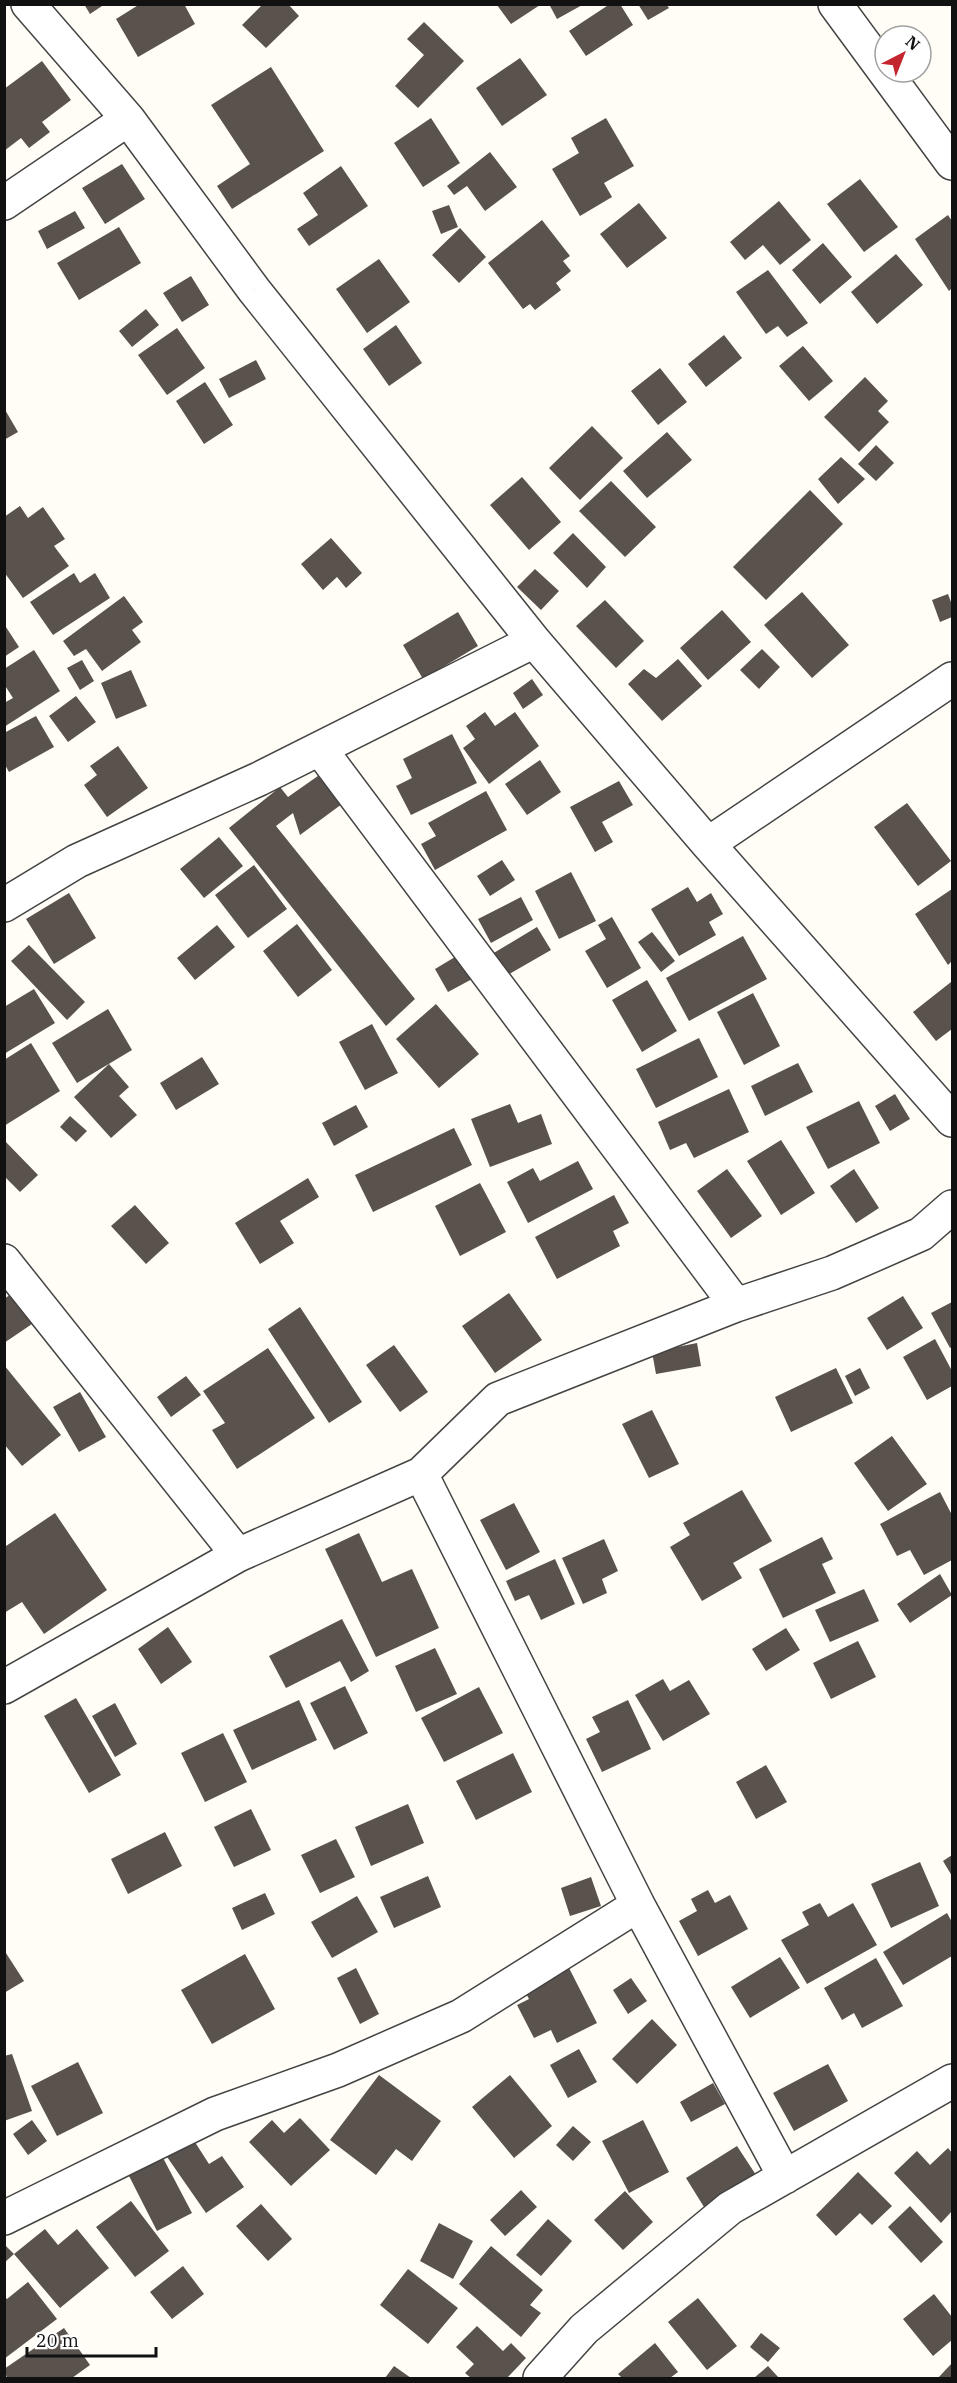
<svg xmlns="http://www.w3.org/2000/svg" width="957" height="2383" viewBox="0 0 957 2383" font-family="'IBM Plex Serif',serif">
<rect width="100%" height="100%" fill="#fffdf5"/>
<path fill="#5a524d" d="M84 4H105L90 14Z
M140 4H184L195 24 138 57 116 19Z
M263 4H288L299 16 266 48 242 25Z
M549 4H584L557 19Z
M610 4H620L633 25 586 56 569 31Z
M638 4H666L669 8 648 20Z
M497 5H540L511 24Z
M424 22 464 61 418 108 395 86 424 55 407 39Z
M520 58 547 95 502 126 476 88Z
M42 61 71 100 42 122 50 132 29 148 21 138 4 151V89Z
M271 67 324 151 232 209 217 186 250 164 211 105Z
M431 118 460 163 423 187 394 143Z
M606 118 634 166 604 183 612 197 580 216 552 169 579 153 571 138Z
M490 152 517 187 485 211 467 186 454 195 447 186Z
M122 164 145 199 105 224 82 188Z
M341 166 368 206 309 246 297 229 318 215 303 193Z
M860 179 898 227 864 252 827 204Z
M779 201 811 240 780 265 763 245 745 260 730 242Z
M639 203 667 238 627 268 600 234Z
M449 205 458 227 441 234 432 211Z
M75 211 85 228 47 249 38 231Z
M948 215 952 221V288L949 291 915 239Z
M542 220 570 256 563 261 571 271 556 283 561 290 535 310 530 304 523 309 488 263Z
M119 227 141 263 79 300 57 263Z
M460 228 486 257 459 283 432 255Z
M823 243 852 277 820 304 792 270Z
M896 254 923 285 877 324 851 292Z
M379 259 410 302 367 333 336 289Z
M768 270 808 323 787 337 778 326 766 334 736 292Z
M191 276 209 305 182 322 163 293Z
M146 309 159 325 132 347 119 331Z
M396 325 422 363 389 386 363 349Z
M177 328 205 368 167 395 138 355Z
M724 335 742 358 706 387 688 364Z
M803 346 833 381 809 401 779 366Z
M256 360 266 379 229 398 219 379Z
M660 368 687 402 658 425 631 391Z
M865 377 888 401 878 411 889 422 859 452 824 417Z
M205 382 233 425 204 444 176 401Z
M4 408 18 432 4 440Z
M592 426 623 458 580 500 549 468Z
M667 432 692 460 647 498 623 471Z
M876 445 894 463 876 481 858 464Z
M841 457 865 479 838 504 818 479Z
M522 477 561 522 529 550 490 505Z
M611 481 656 527 625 557 579 511Z
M810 490 843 524 766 600 733 567Z
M20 506 28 518 43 507 65 539 54 546 69 566 23 598 4 572V517Z
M573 533 606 567 587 588 553 553Z
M331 538 362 573 346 588 337 577 323 590 301 564Z
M535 569 559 591 541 610 517 587Z
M74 573 80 583 95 573 110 598 53 635 30 602Z
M802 592 849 645 812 678 764 625Z
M948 594 952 605V617L940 622 932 600Z
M124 596 143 622 132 630 141 642 102 671 86 649 74 656 63 641Z
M605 600 644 641 616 668 576 626Z
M722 610 751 642 708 680 680 648Z
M458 612 478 646 423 679 403 645Z
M4 624 19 647 4 657Z
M762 649 780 667 759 689 740 670Z
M34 650 60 691 4 727V703L13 698 4 684V669Z
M678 659 702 686 662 721 628 684 644 669 656 678Z
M82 660 94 681 80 690 67 668Z
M131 670 147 706 116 719 101 683Z
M532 679 543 695 523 709 513 693Z
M76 696 96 722 68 742 49 716Z
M485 712 495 726 515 712 539 746 489 784 463 748 475 739 466 726Z
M36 716 54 747 9 772 4 763V733Z
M452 734 477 783 411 815 396 786 412 778 403 759Z
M118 746 148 788 107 817 84 785 97 775 90 766Z
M540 760 561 792 527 815 505 784Z
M325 771 346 801 300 835 293 813 276 826 415 999 386 1026 229 828 280 787 288 797Z
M619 781 633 805 602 822 613 842 595 852 570 807Z
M486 791 507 830 435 870 421 844 436 836 428 823Z
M907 803 951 861 918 886 874 827Z
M219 837 243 866 204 898 180 869Z
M502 860 515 880 490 896 477 876Z
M254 865 287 909 248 938 215 895Z
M571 872 596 921 559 939 535 891Z
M688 887 697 902 711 893 723 914 709 922 716 935 679 956 651 909Z
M952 889V961L948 965 915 914Z
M69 893 96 938 54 964 26 919Z
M521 897 533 920 491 943 478 919Z
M612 917 641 968 607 988 585 951 606 939 598 925Z
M297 924 332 970 298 997 263 951Z
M217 925 235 947 195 980 177 958Z
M537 927 551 950 506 976 492 954Z
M652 932 675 961 661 972 638 942Z
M743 936 767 979 689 1021 666 978Z
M29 945 85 1002 67 1020 11 961Z
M460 954 474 978 448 992 435 969Z
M647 980 677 1031 642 1052 612 1000Z
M951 982 952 1029 936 1041 913 1012Z
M34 989 55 1023 4 1054V1007Z
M753 993 780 1046 744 1065 717 1012Z
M436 1004 479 1054 439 1088 396 1039Z
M108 1009 132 1050 77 1083 52 1043Z
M372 1024 398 1073 365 1090 339 1042Z
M699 1038 718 1077 656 1108 636 1069Z
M31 1043 60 1091 4 1126V1060Z
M202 1057 219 1084 176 1110 160 1083Z
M798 1063 813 1092 765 1116 751 1086Z
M109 1064 129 1087 119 1096 137 1115 111 1138 74 1097Z
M729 1089 749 1132 694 1158 686 1143 670 1150 658 1122Z
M895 1094 910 1119 890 1131 875 1106Z
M859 1101 880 1143 828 1169 806 1127Z
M510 1104 518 1123 541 1114 552 1144 490 1167 471 1119Z
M356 1105 368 1127 334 1146 322 1123Z
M70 1116 87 1131 76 1142 60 1127Z
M454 1128 472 1165 373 1212 355 1175Z
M4 1140 38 1175 20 1192 4 1176Z
M781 1140 815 1193 781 1215 747 1161Z
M578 1161 593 1189 528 1223 507 1182 533 1168 540 1181Z
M727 1169 762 1216 731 1238 697 1191Z
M854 1169 879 1208 856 1223 830 1186Z
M308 1178 319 1197 280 1221 294 1243 260 1264 235 1223Z
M480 1183 506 1232 460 1256 435 1206Z
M614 1195 629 1223 613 1231 620 1246 557 1279 535 1237Z
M135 1205 169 1243 146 1264 111 1226Z
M509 1293 542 1340 495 1373 462 1326Z
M11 1294 32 1324 4 1343V1299Z
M903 1296 923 1328 887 1350 867 1318Z
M952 1302V1347L950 1348 931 1313Z
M300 1307 362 1402 329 1423 268 1329Z
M935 1339 952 1371V1386L927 1400 903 1357Z
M697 1343 701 1366 656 1374 652 1352Z
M394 1345 428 1392 400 1412 366 1365Z
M268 1348 315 1418 237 1469 212 1430 225 1423 203 1391Z
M4 1365 61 1435 22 1466 4 1444Z
M836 1368 853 1403 791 1432 775 1397Z
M860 1368 870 1388 855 1396 845 1376Z
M186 1376 201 1395 171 1417 157 1397Z
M80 1392 106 1437 79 1452 53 1407Z
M652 1410 679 1464 649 1478 622 1424Z
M892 1436 927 1484 888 1511 854 1463Z
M742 1490 772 1541 733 1563 742 1578 702 1601 670 1547 690 1535 683 1523Z
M940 1492 952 1515V1560L924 1575 910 1550 897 1556 880 1524Z
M514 1503 540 1552 506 1570 480 1520Z
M55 1513 107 1590 44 1634 22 1602 4 1613V1544L6 1546Z
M359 1533 382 1582 412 1569 439 1628 376 1657 325 1549Z
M822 1537 833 1559 822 1564 836 1593 783 1618 759 1569Z
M604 1539 618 1571 602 1579 607 1593 583 1604 562 1558Z
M555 1559 575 1604 541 1620 529 1595 515 1601 506 1581Z
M940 1574 952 1595 910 1623 897 1604Z
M864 1589 879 1621 830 1642 815 1610Z
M342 1619 369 1671 351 1682 340 1661 286 1688 269 1656Z
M168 1627 192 1662 161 1684 138 1649Z
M786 1628 800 1650 766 1671 752 1649Z
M858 1641 876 1677 831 1699 813 1663Z
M435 1648 457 1694 416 1712 395 1666Z
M663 1679 670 1691 689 1680 710 1714 663 1741 635 1695Z
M345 1686 368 1733 334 1750 310 1703Z
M479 1687 503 1733 444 1762 421 1718Z
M76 1698 121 1775 89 1793 44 1716Z
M299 1700 317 1740 252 1770 233 1730Z
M628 1700 651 1749 602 1772 586 1739 600 1732 592 1717Z
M115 1703 137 1744 115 1757 92 1716Z
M223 1733 247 1782 205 1802 181 1753Z
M513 1753 532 1792 476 1820 456 1781Z
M766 1765 787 1802 756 1819 736 1782Z
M408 1804 424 1843 371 1866 355 1827Z
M251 1809 271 1850 234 1867 214 1827Z
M165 1832 182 1866 128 1894 111 1859Z
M336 1839 355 1877 320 1893 301 1855Z
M952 1855V1876L943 1861Z
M920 1862 939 1906 891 1928 871 1884Z
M428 1876 441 1907 394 1928 380 1897Z
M591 1877 601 1906 570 1916 561 1888Z
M708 1890 715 1903 730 1895 748 1929 698 1956 679 1921 697 1911 691 1899Z
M265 1893 275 1914 242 1930 232 1908Z
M357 1896 378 1932 332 1958 311 1922Z
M820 1903 828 1917 853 1903 877 1945 807 1984 781 1940 809 1925 802 1912Z
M947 1913 952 1922V1956L903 1985 883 1952Z
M4 1950 24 1981 4 1993Z
M245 1954 275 2009 212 2044 181 1990Z
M780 1957 800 1988 750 2018 731 1987Z
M876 1958 903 2006 862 2028 854 2013 842 2020 824 1988Z
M568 1966 597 2023 557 2043 551 2030 534 2038 517 2005 529 1999 523 1988Z
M356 1968 379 2014 360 2024 337 1978Z
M631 1978 647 2001 628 2014 613 1990Z
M652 2019 677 2045 637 2084 612 2059Z
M579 2049 597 2082 568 2098 550 2065Z
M12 2054 32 2111 4 2121V2056Z
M78 2062 103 2113 57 2136 31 2086Z
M828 2064 848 2101 794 2131 773 2093Z
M379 2075 441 2121 412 2161 396 2149 376 2175 330 2140Z
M510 2075 552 2126 514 2158 472 2107Z
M713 2083 725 2104 691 2122 680 2102Z
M300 2118 330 2150 291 2186 249 2142 272 2120 284 2133Z
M32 2120 47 2141 28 2155 13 2134Z
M643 2120 669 2172 629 2193 602 2141Z
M573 2126 591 2142 573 2161 556 2145Z
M191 2136 209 2164 222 2156 244 2187 206 2213 165 2154Z
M737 2146 756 2175 704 2207 686 2178Z
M948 2148 952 2153V2211L941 2223 894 2173 917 2151 930 2165Z
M162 2156 192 2213 157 2231 128 2174Z
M858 2172 892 2206 872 2225 860 2213 836 2236 816 2215Z
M521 2190 537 2207 505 2236 490 2220Z
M625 2191 653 2222 623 2250 594 2220Z
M131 2201 169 2251 135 2277 96 2227Z
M261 2204 292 2239 268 2261 236 2226Z
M910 2206 943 2242 921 2263 888 2227Z
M548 2219 572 2241 541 2276 516 2255Z
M439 2223 473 2241 453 2279 420 2261Z
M45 2229 58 2245 77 2229 109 2268 60 2308 14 2254Z
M4 2244 14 2254 4 2263Z
M491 2246 543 2290 530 2305 541 2313 521 2337 459 2284Z
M183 2266 204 2294 172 2319 150 2292Z
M408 2269 458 2308 428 2344 380 2305Z
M28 2282 57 2319 4 2359V2296L7 2299Z
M934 2294 952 2317V2340L933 2356 903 2319Z
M698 2298 737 2346 707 2370 668 2322Z
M477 2326 503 2351 511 2343 526 2358 507 2378H471L465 2373 474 2364 456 2347Z
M64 2328 90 2365 72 2378H7L4 2369Z
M761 2333 780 2348 768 2362 750 2347Z
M655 2343 678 2372 670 2378H622L618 2374Z
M952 2363V2378H938Z
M394 2366 411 2378H385Z
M768 2366 779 2378H754Z"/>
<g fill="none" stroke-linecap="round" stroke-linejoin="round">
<g stroke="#444" stroke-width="36">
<path id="minor" d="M28 4 128 119 254 290 534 641 708 844 952 1120
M835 4 952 163
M4 203 128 119
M320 749 736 1305
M708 844 952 679
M4 905 77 861 259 779 534 641
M4 1261 238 1555
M421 1474 638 1905 785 2177
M4 1687 238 1555 421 1474 498 1399 736 1305 832 1273 921 1234 952 1207
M4 2218 215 2114 338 2070 461 2016 638 1905
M540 2378 584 2329 730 2208 952 2081"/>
</g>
<use href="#minor" stroke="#fff" stroke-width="33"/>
</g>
<rect width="957" height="2383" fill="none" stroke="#111111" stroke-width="12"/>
<g transform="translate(903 54) rotate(42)"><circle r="28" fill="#ffffff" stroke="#a0a0a0" stroke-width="1.5"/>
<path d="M0-4.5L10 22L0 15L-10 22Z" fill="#c4262e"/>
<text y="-9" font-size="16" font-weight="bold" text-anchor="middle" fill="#111111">N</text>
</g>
<path d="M27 2347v9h129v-9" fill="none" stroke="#111111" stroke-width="3"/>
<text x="36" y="2347" font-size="18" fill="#111111" stroke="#ffffff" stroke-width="4.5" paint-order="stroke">20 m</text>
</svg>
